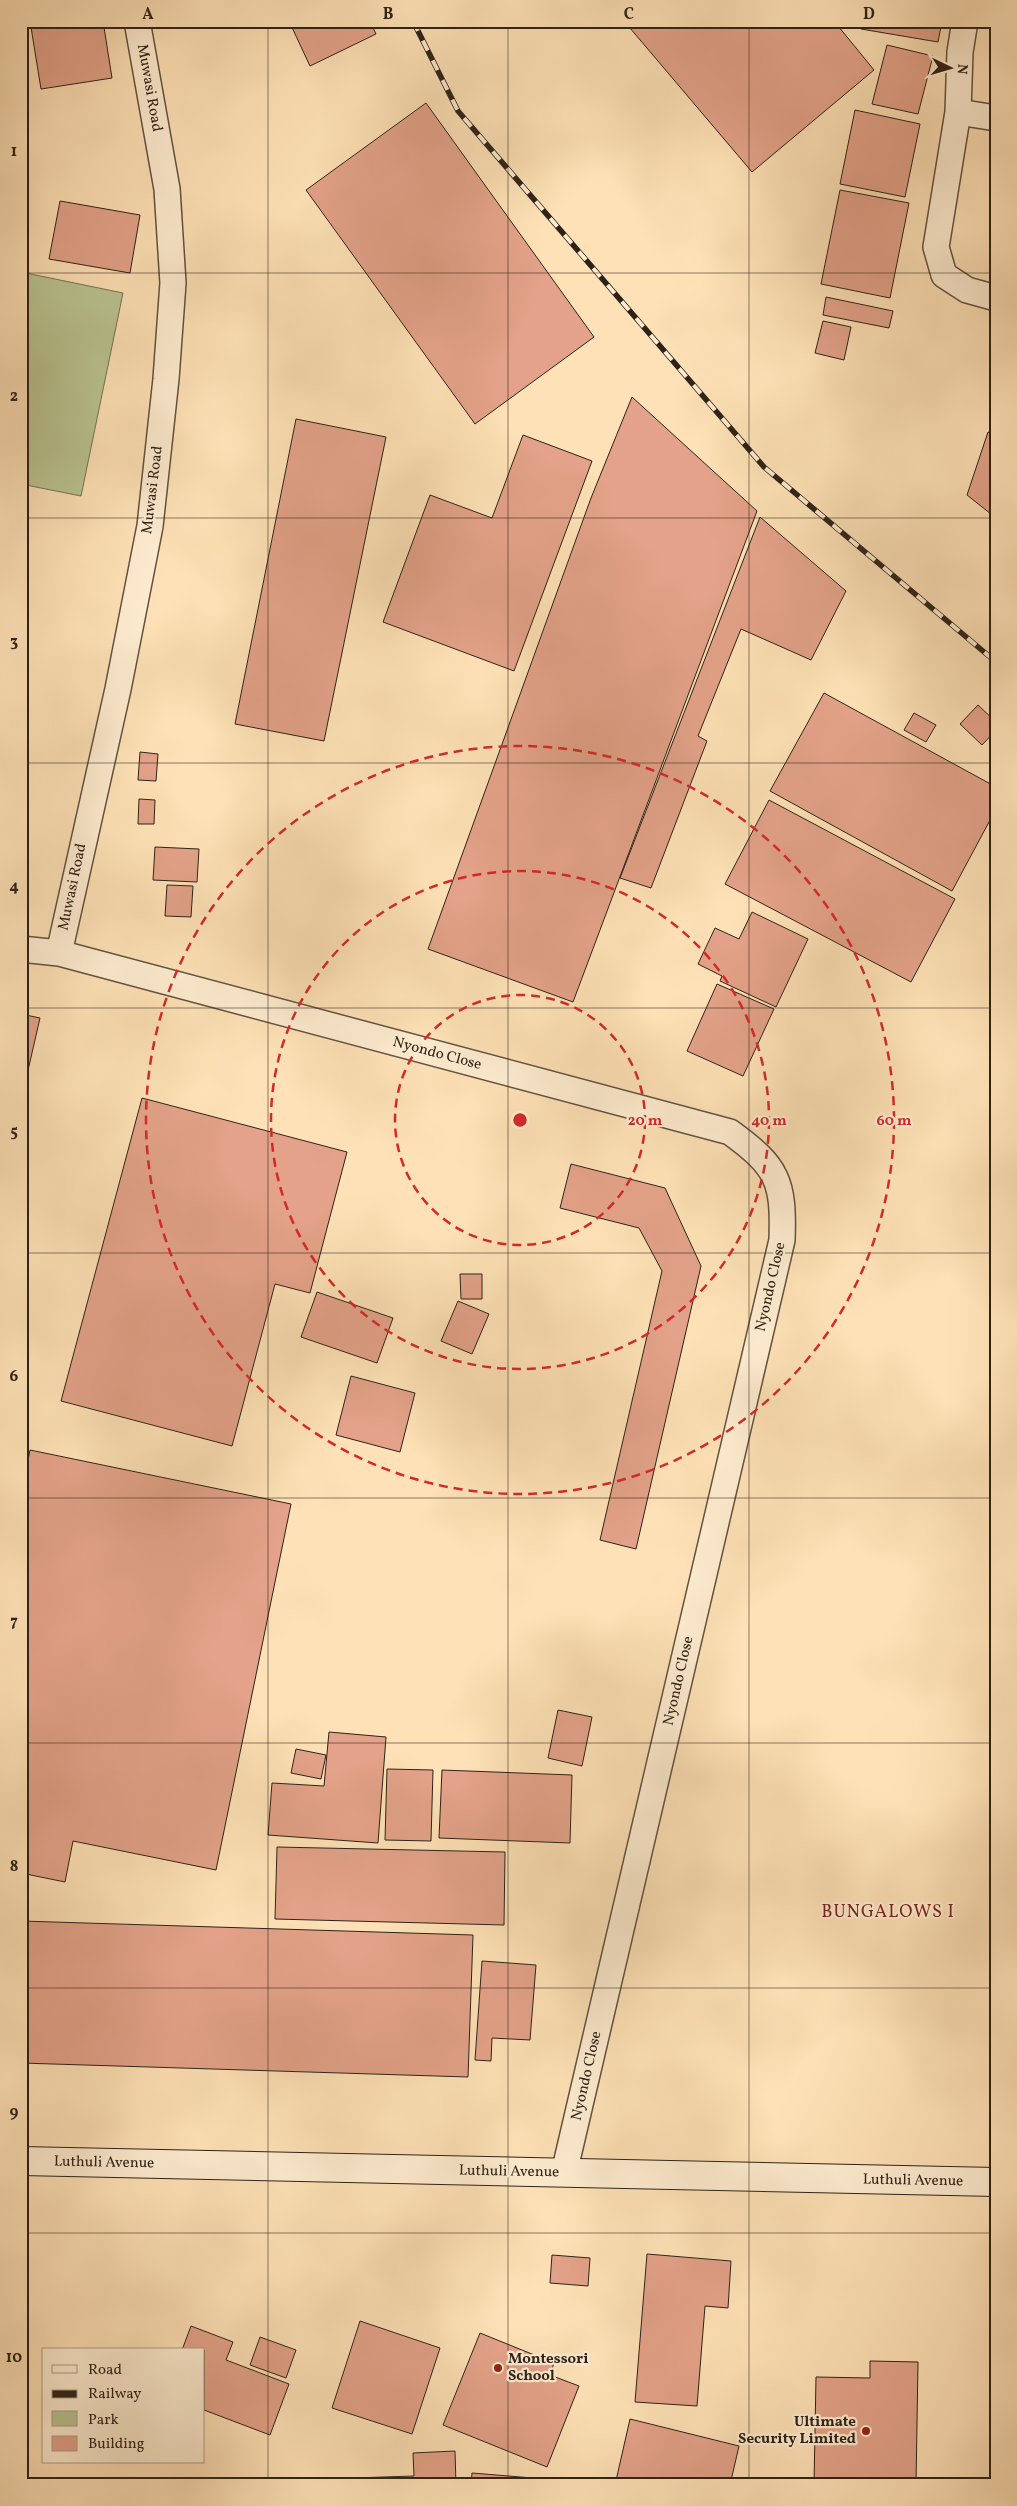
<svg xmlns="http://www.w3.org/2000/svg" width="1017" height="2506" viewBox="0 0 1017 2506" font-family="Vollkorn,serif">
<rect width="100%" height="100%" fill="#fee1b6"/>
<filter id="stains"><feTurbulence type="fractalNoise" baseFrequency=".004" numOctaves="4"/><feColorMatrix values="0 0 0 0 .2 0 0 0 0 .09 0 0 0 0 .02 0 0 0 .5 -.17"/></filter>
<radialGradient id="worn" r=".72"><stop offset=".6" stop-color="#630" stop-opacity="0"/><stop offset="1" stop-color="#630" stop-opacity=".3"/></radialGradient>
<path fill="#bac492" stroke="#747356" d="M21 272 123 293 81 496 21 484Z"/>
<path fill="#e3a289" stroke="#2d2219" d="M30 21H103L112 78 41 89Z
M289 21H370L376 34 310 66Z
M624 21H834L874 70 752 172Z
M862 21H942L938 42 861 29Z
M887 45 933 56 918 114 872 104Z
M426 103 594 337 475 424 306 190Z
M855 110 920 124 905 197 840 184Z
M840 190 909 203 890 298 821 284Z
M60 201 140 215 130 273 49 259Z
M826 297 893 311 889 328 823 315Z
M823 321 851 327 844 360 815 353Z
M632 397 757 511 573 1002 428 949 591 498Z
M296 419 386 437 324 741 235 724Z
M988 432 996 435V518L967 495Z
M523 435 592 461 514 671 383 622 430 495 492 518Z
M760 517 846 591 811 660 741 629 698 736 707 741 651 888 620 878Z
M824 693 996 787V809L952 891 770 791Z
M978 705 996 722V730L982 745 960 724Z
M914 713 936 725 926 742 904 730Z
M140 752 158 754 156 781 138 780Z
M139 799 155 800 154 824H138Z
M769 800 955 899 911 982 725 884Z
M155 847 199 849 197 882 153 880Z
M167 885 193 886 191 917 165 916Z
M752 912 808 939 776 1007 720 981 722 976 698 964 715 928 739 939Z
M717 984 774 1009 743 1076 687 1051Z
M21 1014 40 1018 21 1101Z
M142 1098 347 1152 310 1293 275 1284 232 1446 61 1401Z
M571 1164 665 1188 701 1266 636 1549 600 1540 662 1271 639 1228 560 1208Z
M460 1274H482V1299H461Z
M317 1292 393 1318 377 1363 301 1337Z
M458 1301 489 1314 472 1354 441 1341Z
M351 1376 415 1393 400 1452 336 1435Z
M30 1450 291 1504 216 1870 73 1841 65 1882 21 1873V1494Z
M558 1710 592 1717 582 1766 548 1758Z
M329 1732 386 1737 378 1843 268 1835 272 1783 324 1786Z
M296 1749 326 1755 321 1779 291 1773Z
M387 1769 433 1770 431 1841 385 1840Z
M442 1770 572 1775 570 1843 439 1838Z
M277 1847 505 1852 504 1925 275 1919Z
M21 1921 473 1935 468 2077 21 2063Z
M482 1961 536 1965 530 2040 492 2038 491 2061 475 2060Z
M647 2254 731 2261 728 2308 705 2306 697 2406 635 2402Z
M552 2255 590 2258 588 2286 550 2283Z
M360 2321 440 2348 412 2434 332 2408Z
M191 2326 233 2342 226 2360 289 2384 270 2435 204 2410V2350H182Z
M480 2333 554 2363 550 2375 579 2386 547 2467 443 2425Z
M260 2337 296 2350 286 2378 250 2365Z
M870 2361 918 2362 916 2485H814L816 2377 870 2378Z
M630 2419 739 2446 730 2485H615Z
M455 2451 456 2485H353V2478L414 2476 413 2453Z
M472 2473 533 2478V2485H471Z
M21 2482H86V2485H21Z
M317 2482V2485H253V2483Z"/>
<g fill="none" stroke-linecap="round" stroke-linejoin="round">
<g stroke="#615240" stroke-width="28">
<path id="lane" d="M965 21 960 52 958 112 996 118
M958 112 936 247 944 275 967 290 996 298
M21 949 59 953 730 1132C778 1167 784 1181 782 1240L564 2173
M59 953 118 689 150 526 166 379 173 283 167 189 137 21"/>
</g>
<g stroke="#2d2219" stroke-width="30">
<path id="secondary" d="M21 2161 996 2182"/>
</g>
<use href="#lane" stroke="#feecd0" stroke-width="25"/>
<use href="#secondary" stroke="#feecd0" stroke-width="28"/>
<g stroke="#2d2219" stroke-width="5.5">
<path id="rail" d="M413 21 458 111 764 467 996 662"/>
</g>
<use href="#rail" stroke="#feecd0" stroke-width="4" stroke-dasharray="11" stroke-linecap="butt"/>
</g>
<path fill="none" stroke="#2d2219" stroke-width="1" stroke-opacity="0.55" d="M268 21V2485M508 21V2485M749 21V2485M21 273H996M21 518H996M21 763H996M21 1008H996M21 1253H996M21 1498H996M21 1743H996M21 1988H996M21 2233H996"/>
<g fill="none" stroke="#d62828" stroke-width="2.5" stroke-dasharray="9 6">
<circle cx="520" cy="1120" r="125"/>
<circle cx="520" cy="1120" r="249"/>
<circle cx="520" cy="1120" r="374"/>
</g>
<g fill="#8f2418" stroke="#feecd0" stroke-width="2">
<circle cx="498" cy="2368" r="5"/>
<circle cx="866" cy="2431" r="5"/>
</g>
<g text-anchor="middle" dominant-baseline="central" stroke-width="4.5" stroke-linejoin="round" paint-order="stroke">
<g font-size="15" fill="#2d2219" stroke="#feecd0">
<text transform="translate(149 88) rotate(80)">Muwasi Road</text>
<text transform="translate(153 490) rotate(-83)">Muwasi Road</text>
<text transform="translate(73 887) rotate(-78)">Muwasi Road</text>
<text transform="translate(437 1054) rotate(15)">Nyondo Close</text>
<text transform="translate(771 1287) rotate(-77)">Nyondo Close</text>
<text transform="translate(679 1681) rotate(-77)">Nyondo Close</text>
<text transform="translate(587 2076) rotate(-77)">Nyondo Close</text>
<text transform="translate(104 2163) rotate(1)">Luthuli Avenue</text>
<text transform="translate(509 2172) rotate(1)">Luthuli Avenue</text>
<text transform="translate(913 2181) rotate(1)">Luthuli Avenue</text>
</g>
<g font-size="15" font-weight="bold" fill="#2d2219" stroke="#feecd0" text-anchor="start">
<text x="508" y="2359">Montessori<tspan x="508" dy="17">School</tspan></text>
<text x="856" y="2422" text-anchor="end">Ultimate<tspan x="856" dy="17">Security Limited</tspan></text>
</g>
<g font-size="18" letter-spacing="1" fill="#7a1f14" stroke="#feecd0">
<text x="888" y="1912">BUNGALOWS I</text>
</g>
</g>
<circle cx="520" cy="1120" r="8" fill="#d62828" stroke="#feecd0" stroke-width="2.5"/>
<g font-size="15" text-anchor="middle" font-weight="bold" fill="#d62828" stroke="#feecd0" stroke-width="4.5" stroke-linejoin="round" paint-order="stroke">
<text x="645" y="1125">20 m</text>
<text x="769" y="1125">40 m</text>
<text x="894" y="1125">60 m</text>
</g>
<rect width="1017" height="2506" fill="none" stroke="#fee1b6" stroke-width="55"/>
<rect x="42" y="2348" width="162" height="115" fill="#feecd0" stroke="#aa9b87"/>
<rect x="52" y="2365" width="25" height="8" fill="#feecd0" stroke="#aa9b87"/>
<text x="88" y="2374" font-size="15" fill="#2d2219">Road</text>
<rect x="52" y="2390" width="25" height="8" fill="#2d2219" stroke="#aa9b87"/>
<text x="88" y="2398" font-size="15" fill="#2d2219">Railway</text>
<rect x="52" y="2411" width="25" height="15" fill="#bac492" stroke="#aa9b87"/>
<text x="88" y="2424" font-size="15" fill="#2d2219">Park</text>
<rect x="52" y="2436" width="25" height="15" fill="#e3a289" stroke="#aa9b87"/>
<text x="88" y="2448" font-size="15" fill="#2d2219">Building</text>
<g transform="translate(950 68) rotate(95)" stroke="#feecd0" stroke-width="4" paint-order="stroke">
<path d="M0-4L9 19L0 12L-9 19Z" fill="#2d2219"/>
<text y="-8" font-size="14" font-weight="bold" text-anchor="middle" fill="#2d2219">N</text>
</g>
<rect x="28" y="28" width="962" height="2450" fill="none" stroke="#2d2219" stroke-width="2"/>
<g font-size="16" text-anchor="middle" font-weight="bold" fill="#2d2219">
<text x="148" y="19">A</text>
<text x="388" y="19">B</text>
<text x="629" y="19">C</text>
<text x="869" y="19">D</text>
<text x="14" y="156">1</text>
<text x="14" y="401">2</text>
<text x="14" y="646">3</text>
<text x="14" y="891">4</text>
<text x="14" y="1136">5</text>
<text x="14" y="1381">6</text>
<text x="14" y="1626">7</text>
<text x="14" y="1871">8</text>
<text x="14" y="2117">9</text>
<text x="14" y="2362">10</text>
</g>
<rect width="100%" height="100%" filter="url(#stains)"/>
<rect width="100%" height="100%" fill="url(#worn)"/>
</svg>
